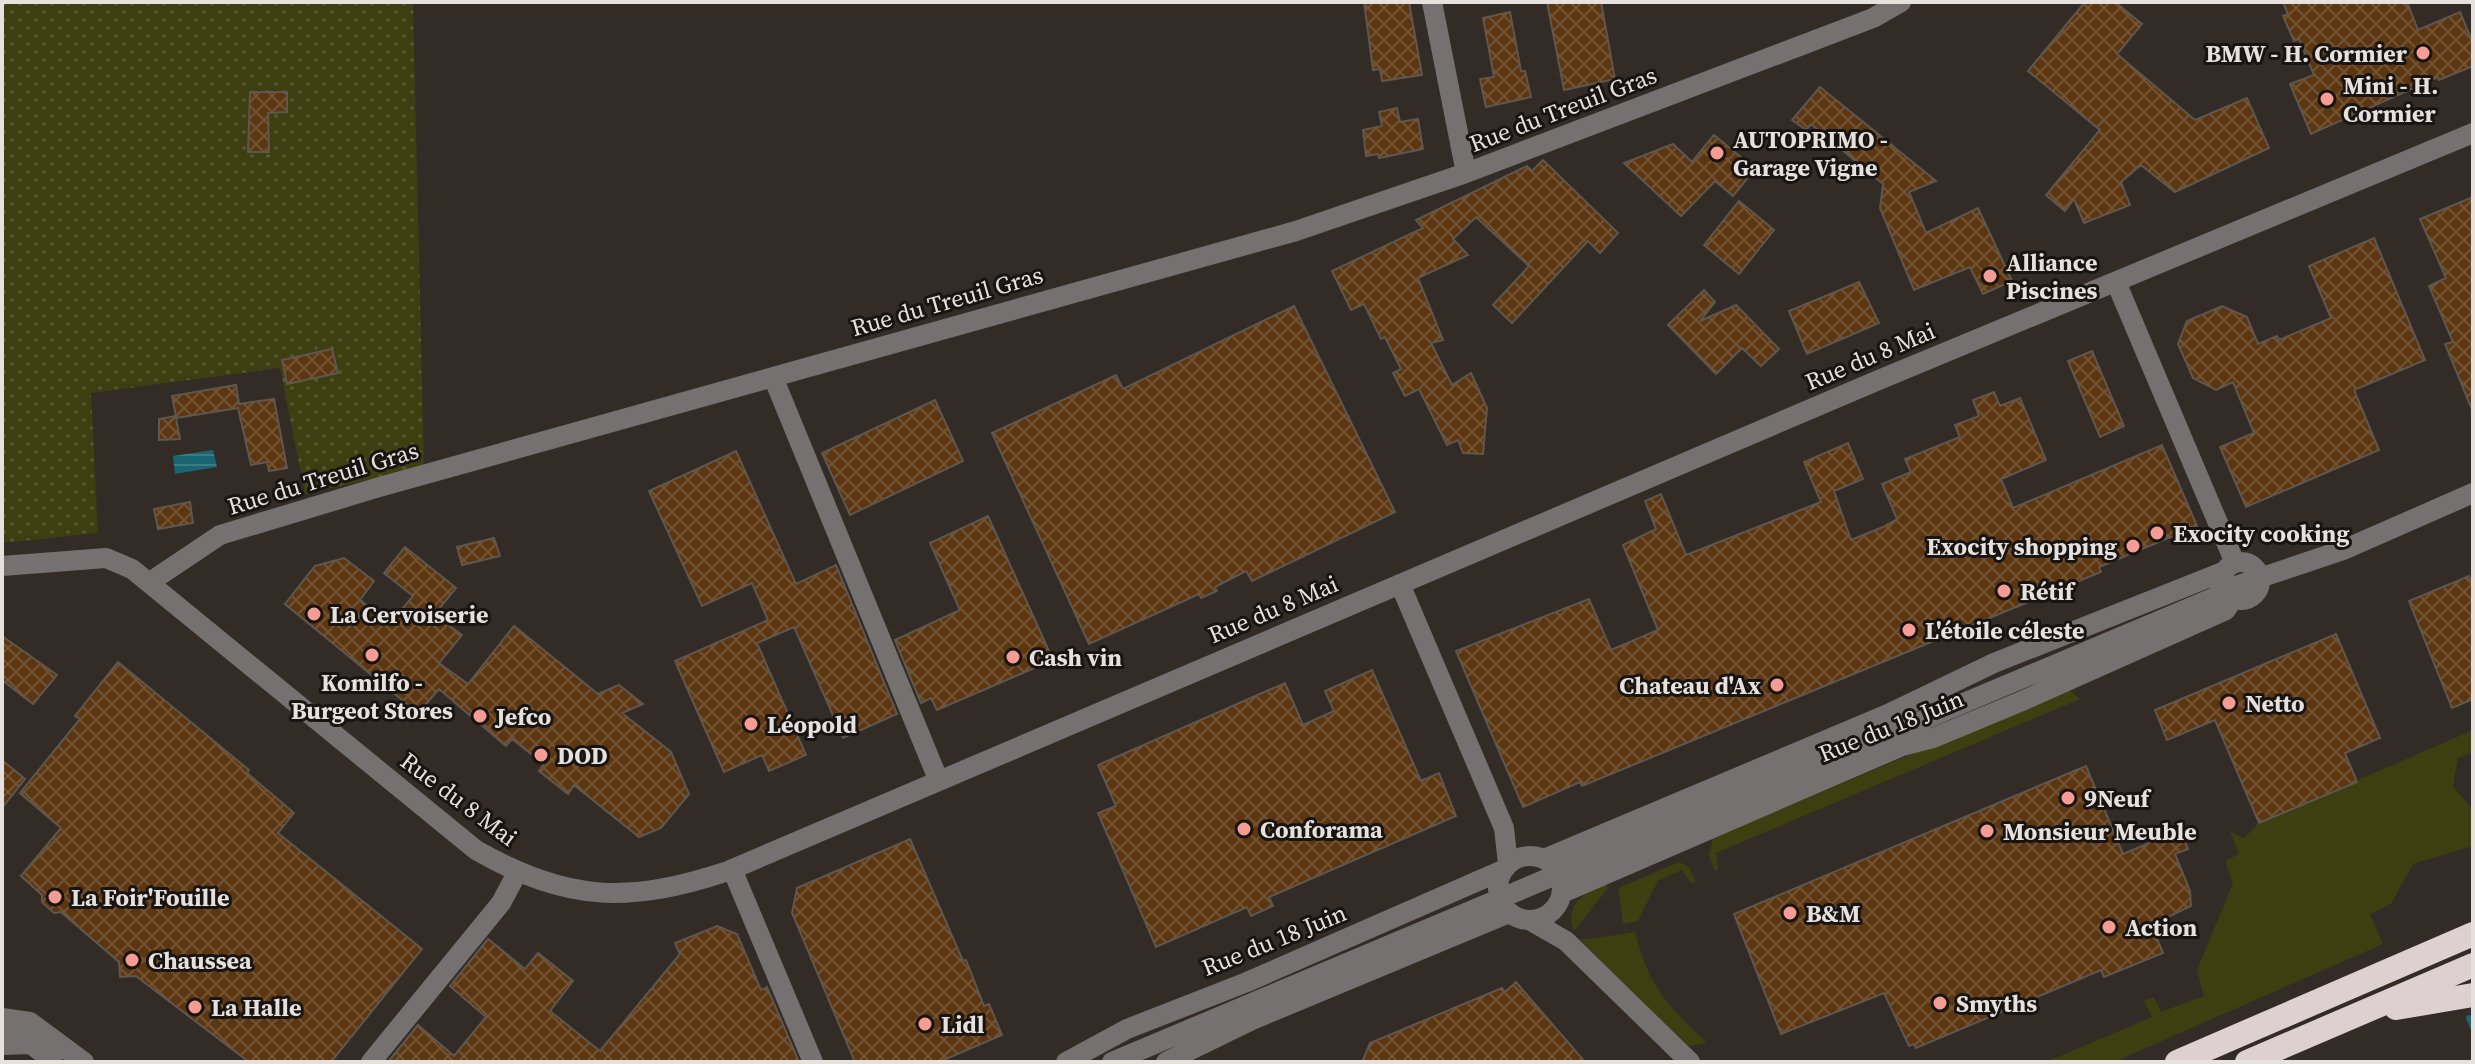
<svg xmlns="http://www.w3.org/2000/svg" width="2475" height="1064" viewBox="0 0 2475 1064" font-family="'Source Serif 4',serif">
<defs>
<pattern id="park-dots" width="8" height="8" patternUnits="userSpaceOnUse" patternTransform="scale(2)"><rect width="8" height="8" fill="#3d3f11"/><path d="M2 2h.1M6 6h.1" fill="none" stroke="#595a33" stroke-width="1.8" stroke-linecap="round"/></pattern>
<pattern id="water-rules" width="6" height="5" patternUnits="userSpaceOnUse" patternTransform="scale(2)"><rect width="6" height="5" fill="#196672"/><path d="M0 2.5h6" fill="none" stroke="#3a7c86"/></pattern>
<pattern id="building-cross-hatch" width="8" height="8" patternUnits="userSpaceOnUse" patternTransform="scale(2)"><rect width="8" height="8" fill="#5b3610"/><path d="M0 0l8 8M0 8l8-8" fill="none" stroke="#735332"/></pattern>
</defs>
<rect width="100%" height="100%" fill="#332b26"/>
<path fill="#3d3f11" d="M2067 688 2080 699 1716 853 1718 870 1715 871 1709 856 1713 838Z
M2473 730V752L2458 758 2453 786 2473 810V846L2413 864 2391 904 2370 914 2383 944 2114 1062H2046L2152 1017 2144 1001 2154 997 2161 1012 2204 996 2197 970 2233 883 2225 861 2239 854 2230 831 2244 838 2259 823Z
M1679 862 1689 867 1696 882 1691 883 1682 870 1658 881 1638 921 1623 924 1618 888Z
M1606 884 1608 888 1574 931C1564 904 1584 893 1606 884Z
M1635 932C1649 987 1667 1005 1707 1043L1688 1046 1580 940Z"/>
<path fill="url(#park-dots)" d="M2 2H413L424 467 305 494 280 368 91 393 98 533 2 543Z"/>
<path fill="url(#water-rules)" d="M213 450 217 467 175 474 173 456Z"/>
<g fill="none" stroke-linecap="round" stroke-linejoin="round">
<path stroke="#196672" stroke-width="6" d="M2469 1018 2473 1027"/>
</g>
<path fill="url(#building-cross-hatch)" stroke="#5e5750" stroke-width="2" d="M1364 2H1409L1422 75 1382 81 1380 69 1373 70Z
M1547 2H1601L1615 79 1564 90Z
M2085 2H2115L2142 24 2117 54 2195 120 2247 98 2269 148 2175 192 2141 165 2121 182 2130 205 2084 223 2074 199 2065 211 2046 195 2100 130 2028 71Z
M2283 2H2407L2418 30 2460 12 2473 43V66L2439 80 2438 77 2311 134 2290 84 2314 75 2299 39 2294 41 2283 16 2288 14Z
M1510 12 1521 71H1525L1531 97 1486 107 1480 79 1494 77 1483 18Z
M1820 87 1936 181 1909 192 1926 233 1978 208 2012 281 1983 294 1970 267 1914 290 1880 208 1883 184 1811 124 1806 130 1792 120Z
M250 92H287V112L268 113 269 152H248Z
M1397 108 1400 122 1418 119 1423 149 1379 158 1378 154 1366 156 1363 130 1382 126 1379 112Z
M1714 135 1755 169 1733 196 1715 181 1681 216 1624 163 1673 144 1692 162Z
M1543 160 1618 233 1600 253 1588 241 1512 323 1493 305 1529 266 1476 217 1453 239 1468 255 1418 278 1443 340 1431 343 1452 385 1471 373 1487 408 1483 454 1463 453 1458 440 1447 445 1419 389 1405 396 1393 373 1401 369 1385 337 1381 339 1364 304 1351 310 1332 271 1423 228 1416 220 1527 166 1532 171Z
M2473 197V412L2445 344 2453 342 2429 286 2446 278 2420 219Z
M1739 201 1774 230 1739 274 1704 245Z
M2374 238 2425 360 2354 390 2379 450 2246 507 2220 447 2254 433 2233 382 2216 390 2193 378 2178 344 2187 321 2222 306 2247 317 2258 344 2277 336 2279 340 2331 318 2309 266Z
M1859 282 1879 323 1807 354 1789 311Z
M1704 290 1715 302 1700 321 1736 305 1779 349 1761 366 1742 348 1716 374 1668 325Z
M1294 306 1395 512 1252 581 1246 571 1215 587 1217 591 1201 598 1199 594 1089 644 992 433 1116 375 1123 389Z
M332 349 338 373 287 384 282 360Z
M2092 351 2124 426 2100 437 2068 361Z
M236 385 239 404 274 399 287 468 269 471 267 462 251 465 238 408 176 418 180 439 159 440V419L176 416 172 396Z
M1994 392 2000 406 2020 398 2046 460 2001 479 2013 508 2162 445 2197 526 2099 567 2101 572 1582 786 1580 782 1523 807 1456 651 1589 599 1611 650 1658 630 1623 545 1656 529 1645 501 1661 494 1686 555 1821 502 1804 462 1848 443 1863 479 1834 491 1851 540 1883 527 1897 519 1882 484 1911 472 1905 459 1960 437 1955 425 1979 416 1973 400Z
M935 400 963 461 850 515 822 453Z
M736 451 796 584 836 565 897 714 843 738 794 627 757 643 806 755 769 771 762 755 724 772 675 661 768 620 752 583 702 606 649 491Z
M190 502 193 523 158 529 154 509Z
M988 516 1053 660 937 710 931 698 921 703 895 640 960 610 930 543Z
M494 538 500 556 462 565 457 547Z
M405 547 456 588 434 615 462 635 439 663 468 684 514 626 598 694 619 685 643 704 622 713 671 752 689 794 661 828 639 837 574 785 568 794 539 771 544 764 512 739 506 746 439 689 418 713 285 604 315 566 344 558 374 581 360 600 390 624 413 596 384 573Z
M2469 576 2473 586V699L2452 708 2409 601Z
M2336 634 2380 738 2345 753 2357 782 2259 823 2215 720 2167 740 2155 710Z
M2 636 57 675 33 704 2 680Z
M118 662 249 770 247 773 294 813 278 833 422 949 331 1062H249L136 976 120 977 119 962 61 912 54 913 42 902V895L21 876 61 828 20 793 80 719 75 716Z
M1372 670 1421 781 1439 773 1456 816 1269 897 1273 906 1251 916 1247 907 1156 947 1098 813 1116 806 1098 765 1285 683 1303 725 1334 711 1325 691Z
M2 760 25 779 2 808Z
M2086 766 2123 854 2180 830 2188 849 2175 854 2190 891 2191 906 2151 925 2163 953 2104 977 2101 970 1916 1048 1914 1044 1909 1046 1884 993 1781 1034 1734 914Z
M910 839 963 961 966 960 984 1006 989 1004 1002 1035 939 1062H855L792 913 797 888Z
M717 926 737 934 761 990 767 987 799 1062H388L418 1025 454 1056 486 1017 450 986 488 939 525 969 538 953 573 981 550 1011 600 1051 680 954 675 943Z
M1516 982 1585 1062H1362L1370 1043 1502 988 1505 992Z"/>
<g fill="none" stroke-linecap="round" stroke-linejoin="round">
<path stroke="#767171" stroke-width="20" d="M1432 2 1466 173
M2116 282 2235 563
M773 377 938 779
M2222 581a19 19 0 1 1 38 0a19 19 0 1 1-38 0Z
M2 566 106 558 132 569 476 850C567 902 629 904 728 871L1874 382 2473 133
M150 582 220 535 376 488 1296 231 1466 173 1873 18 1901 2
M1400 584 1504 828 1508 864
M1498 888a32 32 0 1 1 64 0a32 32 0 1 1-64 0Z
M1544 859 1888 714 1994 663 2225 571
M732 869 813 1062
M1562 893 1902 746 1933 738 2022 701 2226 610 2233 599
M1531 921 1566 941 1690 1062
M2 1018 30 1022 84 1062
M2 1020 53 1062
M2 1045 31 1044
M371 1062 501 903 517 873
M1066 1062 1127 1029 1247 982 1503 870
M1112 1062 2213 598 2224 590 2343 550 2473 493
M1166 1062 1252 1020 1509 913"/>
<path stroke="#ddd0d1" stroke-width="24" d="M2396 1008 2473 995
M2177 1062 2473 934
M2247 1062 2473 965"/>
</g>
<g fill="#f59c95" stroke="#181412" stroke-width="3">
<circle cx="2423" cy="53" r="8"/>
<circle cx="2327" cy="99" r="8"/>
<circle cx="1717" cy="153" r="8"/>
<circle cx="1990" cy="276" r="8"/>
<circle cx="2157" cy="533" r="8"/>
<circle cx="2133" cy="546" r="8"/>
<circle cx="2004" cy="591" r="8"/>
<circle cx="314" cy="614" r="8"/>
<circle cx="1909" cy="630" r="8"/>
<circle cx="372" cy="655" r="8"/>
<circle cx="1013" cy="657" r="8"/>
<circle cx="1777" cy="685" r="8"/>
<circle cx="2229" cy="703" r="8"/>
<circle cx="480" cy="716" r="8"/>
<circle cx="751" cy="724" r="8"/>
<circle cx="541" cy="755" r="8"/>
<circle cx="2068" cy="798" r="8"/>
<circle cx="1244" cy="829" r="8"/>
<circle cx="1987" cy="831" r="8"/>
<circle cx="55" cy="897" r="8"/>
<circle cx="1790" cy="913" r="8"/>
<circle cx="2109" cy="927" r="8"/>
<circle cx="132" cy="960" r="8"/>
<circle cx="1940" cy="1003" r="8"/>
<circle cx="195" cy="1007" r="8"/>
<circle cx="925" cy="1024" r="8"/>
</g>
<g text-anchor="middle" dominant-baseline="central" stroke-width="6" stroke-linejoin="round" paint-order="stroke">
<g font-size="24" font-weight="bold" fill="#e7e1de" stroke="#181412" text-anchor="start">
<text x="2407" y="53" text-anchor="end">BMW - H. Cormier</text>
<text x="2343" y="85">Mini - H.<tspan x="2343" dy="28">Cormier</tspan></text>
<text x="1733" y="139">AUTOPRIMO -<tspan x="1733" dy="28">Garage Vigne</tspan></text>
<text x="2006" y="262">Alliance<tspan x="2006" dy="28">Piscines</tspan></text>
<text x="2173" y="533">Exocity cooking</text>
<text x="2117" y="546" text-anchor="end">Exocity shopping</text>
<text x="2020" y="591">Rétif</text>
<text x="330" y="614">La Cervoiserie</text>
<text x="1925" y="630">L'étoile céleste</text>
<text x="1029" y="657">Cash vin</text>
<text x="372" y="682" text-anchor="middle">Komilfo -<tspan x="372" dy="28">Burgeot Stores</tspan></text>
<text x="1761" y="685" text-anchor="end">Chateau d'Ax</text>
<text x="2245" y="703">Netto</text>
<text x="496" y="716">Jefco</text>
<text x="767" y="724">Léopold</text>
<text x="557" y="755">DOD</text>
<text x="2084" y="798">9Neuf</text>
<text x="1260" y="829">Conforama</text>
<text x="2003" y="831">Monsieur Meuble</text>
<text x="71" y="897">La Foir'Fouille</text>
<text x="1806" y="913">B&amp;M</text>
<text x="2125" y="927">Action</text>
<text x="148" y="960">Chaussea</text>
<text x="1956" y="1003">Smyths</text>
<text x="211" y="1007">La Halle</text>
<text x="941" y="1024">Lidl</text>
</g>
<g font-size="24" fill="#e7e1de" stroke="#181412">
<text transform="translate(1563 109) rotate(-21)">Rue du Treuil Gras</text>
<text transform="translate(947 301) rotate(-16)">Rue du Treuil Gras</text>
<text transform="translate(1870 356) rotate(-23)">Rue du 8 Mai</text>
<text transform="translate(323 478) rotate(-17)">Rue du Treuil Gras</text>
<text transform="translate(1273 609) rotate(-23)">Rue du 8 Mai</text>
<text transform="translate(1891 726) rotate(-22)">Rue du 18 Juin</text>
<text transform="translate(459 799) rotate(37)">Rue du 8 Mai</text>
<text transform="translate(1274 940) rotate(-22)">Rue du 18 Juin</text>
</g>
</g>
<rect width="2475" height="1064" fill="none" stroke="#e7e1de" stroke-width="8"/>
</svg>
